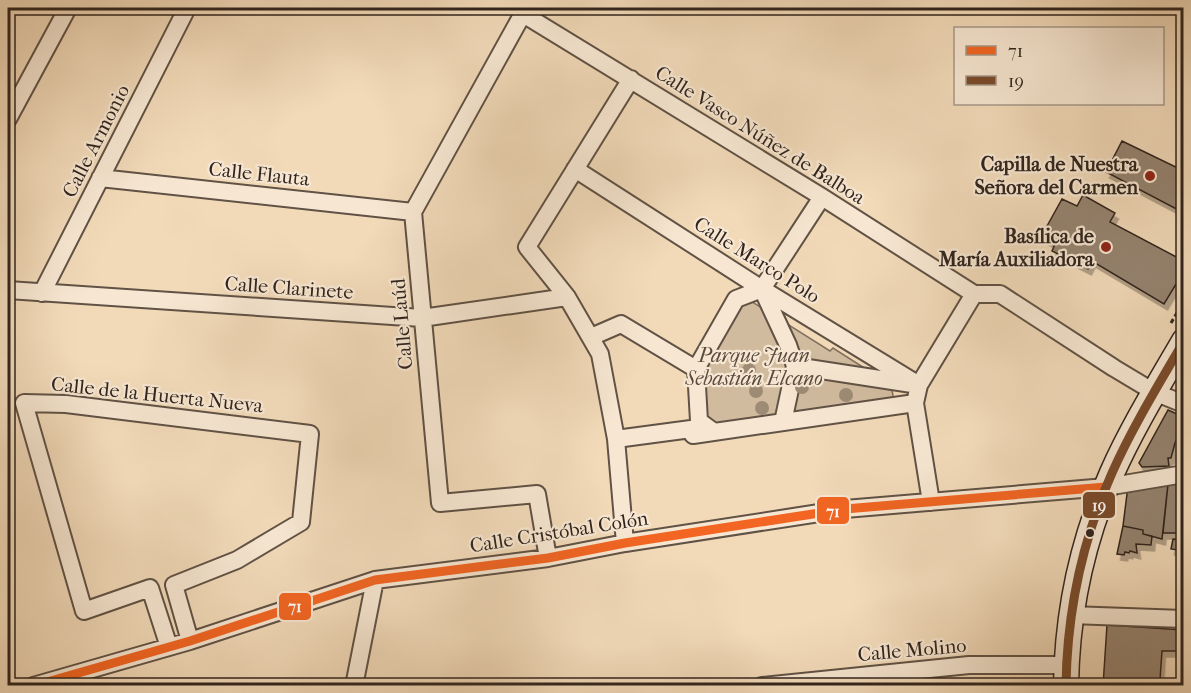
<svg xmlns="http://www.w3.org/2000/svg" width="1191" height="693" viewBox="0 0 1191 693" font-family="'IM FELL French Canon',serif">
<defs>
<filter id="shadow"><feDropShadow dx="3.5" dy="6" stdDeviation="0" flood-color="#0004"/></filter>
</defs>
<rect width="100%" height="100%" fill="#f2dab9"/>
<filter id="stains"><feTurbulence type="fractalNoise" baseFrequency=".00333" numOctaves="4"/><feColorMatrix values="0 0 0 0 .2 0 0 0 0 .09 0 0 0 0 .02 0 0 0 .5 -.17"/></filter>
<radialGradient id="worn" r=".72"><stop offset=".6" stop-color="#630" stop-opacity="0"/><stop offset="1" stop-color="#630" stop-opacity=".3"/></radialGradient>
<path fill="#d1bb9f" stroke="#80705e" stroke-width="1.5" d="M735 291 830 351 833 348 891 385 894 401 695 431 690 373Z"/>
<path fill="#95836f" stroke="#30241e" stroke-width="1.5" filter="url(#shadow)" d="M1122 141 1184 171V213L1106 172Z
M1083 195 1115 213 1110 222 1184 261V271L1164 304 1092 261 1088 269 1052 251 1055 244 1041 237 1062 199 1077 206Z
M1168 410 1184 417V430H1181L1175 443 1171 458H1168L1169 466 1142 467 1139 463Z
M1184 483V536L1182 533H1163L1168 484Z
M1168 484 1162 539 1143 534V530L1123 526 1128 486Z
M1123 526 1143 530V534L1152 536 1151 545 1136 544 1137 553 1130 551 1129 553 1125 552 1124 555 1117 554Z
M1173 539 1184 540V551L1171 549Z
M1107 625 1184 630V651H1162L1160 680 1178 679V686H1103Z"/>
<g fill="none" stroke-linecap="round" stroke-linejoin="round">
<g stroke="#605245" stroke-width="20">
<path id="street" d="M526 8 413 212 440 503 537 494 548 558
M523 14 822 197 974 294
M8 119 68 8
M575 169 762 289 919 385
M100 178 413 212
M762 289 788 345 795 366
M8 290 422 318 567 297
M42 293 187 8
M974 294H1000L1114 368 1154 392 1184 404
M591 337 621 324 696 369
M783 422 795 366 912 384
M714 432 699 421 696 369 736 299 762 289 822 197
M616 439 691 429 693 435 915 403
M931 502 915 403 919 385 974 294
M625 543 616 439 600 354 567 297 527 247 631 79
M1070 615 1184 619
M169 647 150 588 84 611 24 403 66 404 310 434 301 522 237 560 174 585 190 641
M33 686 190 641 375 580 548 558 625 543 845 509 1106 487 1184 474
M354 686 375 580
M762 686 969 665H1067"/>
</g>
<g stroke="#30241e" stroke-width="27">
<path id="secondary" d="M1066 686C1067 612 1082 541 1112 473 1132 428 1159 384 1184 341"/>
</g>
<path stroke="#30241e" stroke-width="3" stroke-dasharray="4.5 3" stroke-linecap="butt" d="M1171 323 1184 301"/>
<use href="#street" stroke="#f7e7d2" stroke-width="16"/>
<use href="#secondary" stroke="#f7e7d2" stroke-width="24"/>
<g stroke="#f7e7d2" stroke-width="14">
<path id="bus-1" d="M33 686 190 641 375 580 548 558 625 543 845 509 1106 487"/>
</g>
<g stroke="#f7e7d2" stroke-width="14">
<path id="bus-2" d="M1066 686C1067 612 1082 541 1112 473 1132 428 1159 384 1184 341"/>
</g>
<use href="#bus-1" stroke="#f26522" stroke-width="9"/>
<use href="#bus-2" stroke="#7a4b2a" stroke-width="9"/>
</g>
<g fill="#9d8b75">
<circle cx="749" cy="370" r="7"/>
<circle cx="802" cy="387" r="7"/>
<circle cx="756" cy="391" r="7"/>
<circle cx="846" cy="395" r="7"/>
<circle cx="762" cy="408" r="7"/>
</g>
<g fill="#8f2418" stroke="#f7e7d2" stroke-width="2">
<circle cx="1150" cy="176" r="6"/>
<circle cx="1106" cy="247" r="6"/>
</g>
<circle fill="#30241e" stroke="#f7e7d2" stroke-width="2" cx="1090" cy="533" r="5"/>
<g text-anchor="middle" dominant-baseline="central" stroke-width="4.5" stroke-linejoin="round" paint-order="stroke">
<g font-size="20" fill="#30241e" stroke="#f7e7d2">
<text transform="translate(760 135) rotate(32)">Calle Vasco Núñez de Balboa</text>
<text transform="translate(96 141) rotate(-63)">Calle Armonio</text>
<text transform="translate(259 174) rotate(6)">Calle Flauta</text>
<text transform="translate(757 260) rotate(32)">Calle Marco Polo</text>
<text transform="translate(289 288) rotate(4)">Calle Clarinete</text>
<text transform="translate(402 324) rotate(-95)">Calle Laúd</text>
<text transform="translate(157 395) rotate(6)">Calle de la Huerta Nueva</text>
<text transform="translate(559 532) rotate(-9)">Calle Cristóbal Colón</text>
<text transform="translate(912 650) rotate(-5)">Calle Molino</text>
</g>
<g font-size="20" font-weight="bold" fill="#30241e" stroke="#f7e7d2" text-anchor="end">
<text x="1138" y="164">Capilla de Nuestra<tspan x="1138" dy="23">Señora del Carmen</tspan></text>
<text x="1094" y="236">Basílica de<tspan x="1094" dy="23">María Auxiliadora</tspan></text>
</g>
<g font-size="20" font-style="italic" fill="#584a3e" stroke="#f7e7d2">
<text x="754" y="355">Parque Juan<tspan x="754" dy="23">Sebastián Elcano</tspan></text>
</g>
</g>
<g stroke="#f7e7d2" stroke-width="2">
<rect x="1082" y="491" width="34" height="28" rx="6" fill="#7a4b2a"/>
<rect x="816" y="496" width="34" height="29" rx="6" fill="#f26522"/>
<rect x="278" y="592" width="34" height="29" rx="6" fill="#f26522"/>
</g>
<g font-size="16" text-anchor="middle" font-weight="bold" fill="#fff">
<text x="1099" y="511">19</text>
<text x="833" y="517">71</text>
<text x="295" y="612">71</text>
</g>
<rect width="1191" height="693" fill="none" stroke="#f2dab9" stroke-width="30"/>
<rect x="9" y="9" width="1173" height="675" fill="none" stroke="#30241e" stroke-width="3"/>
<rect x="15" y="15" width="1161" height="663" fill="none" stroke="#30241e" stroke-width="1.5"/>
<rect x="954" y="27" width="210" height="78" fill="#f7e7d2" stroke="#a7998a" stroke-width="1.5"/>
<rect x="966" y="46" width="30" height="9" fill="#f26522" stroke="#a7998a" stroke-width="1.5"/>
<text x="1008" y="57" font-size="18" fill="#30241e">71</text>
<rect x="966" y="76" width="30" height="9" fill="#7a4b2a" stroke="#a7998a" stroke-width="1.5"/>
<text x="1008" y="87" font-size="18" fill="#30241e">19</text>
<rect width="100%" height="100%" filter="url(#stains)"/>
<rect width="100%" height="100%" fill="url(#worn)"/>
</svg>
